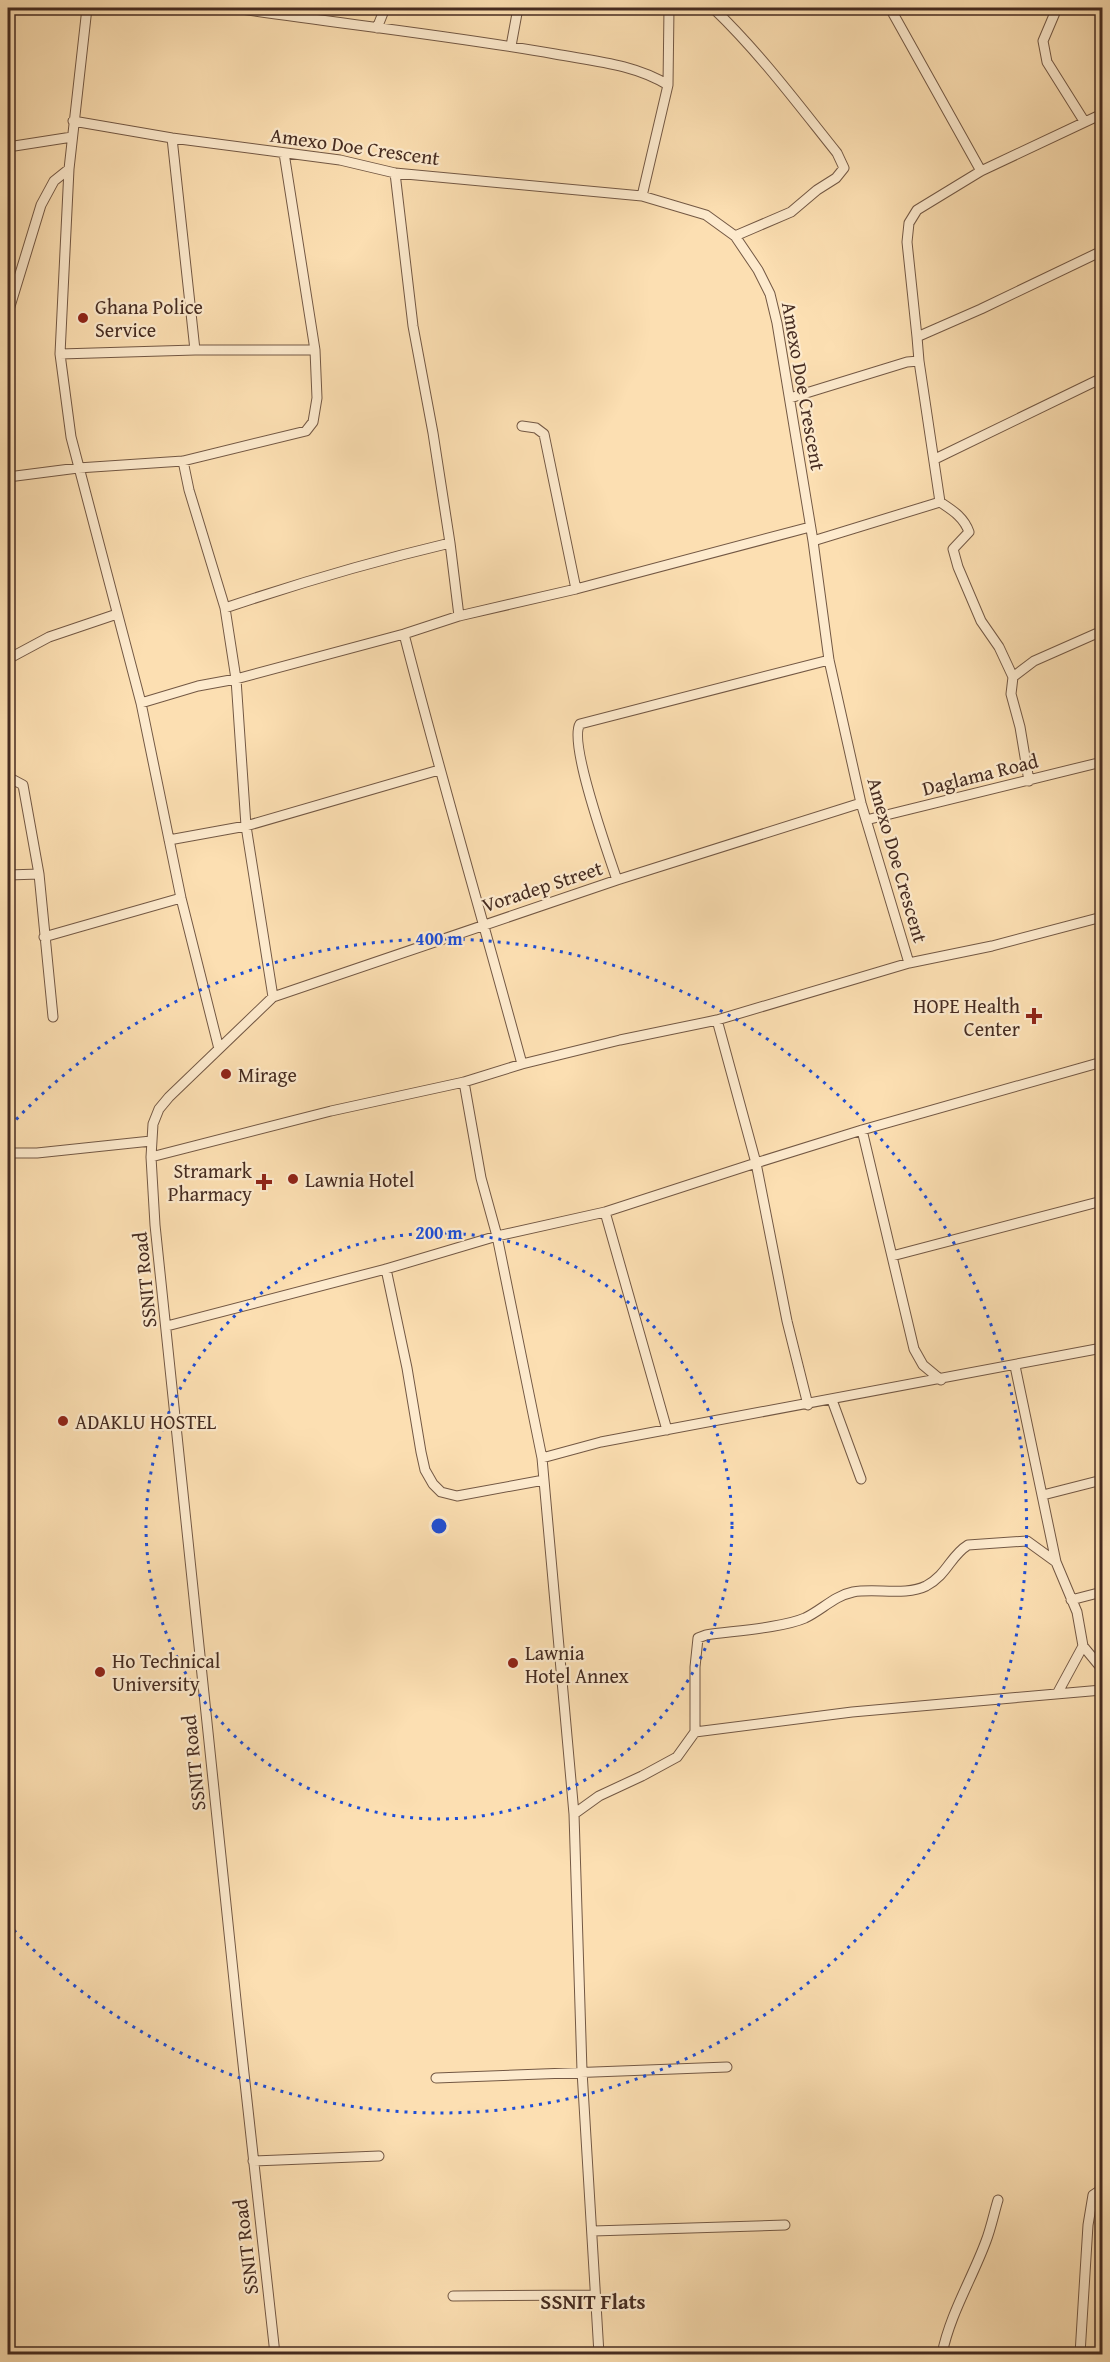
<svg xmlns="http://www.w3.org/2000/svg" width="1110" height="2362" viewBox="0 0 1110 2362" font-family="'Gentium Book Plus',serif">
<rect width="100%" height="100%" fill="#fcdfb2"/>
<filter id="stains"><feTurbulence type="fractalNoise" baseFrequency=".00333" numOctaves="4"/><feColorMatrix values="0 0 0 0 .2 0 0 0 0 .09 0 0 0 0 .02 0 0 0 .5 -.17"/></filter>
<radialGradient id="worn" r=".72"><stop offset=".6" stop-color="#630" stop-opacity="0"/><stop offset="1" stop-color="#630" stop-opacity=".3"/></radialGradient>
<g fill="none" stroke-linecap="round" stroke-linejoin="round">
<g stroke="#735844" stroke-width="11">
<path id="street" d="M87 8 69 169 60 354 71 437 141 703 181 898 219 1049
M234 8C341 24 448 35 555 54 593 61 634 64 668 85
M713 8C759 52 797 103 837 153L844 168 836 178 817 190 791 212 735 236
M890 8 981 171
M1057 8 1043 41 1047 62 1084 121
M377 28 385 8
M511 46 518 8
M73 121 172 138 340 160 395 173 642 196 706 215 735 236 758 270 770 294 777 323 813 541 829 660 861 803 909 963
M172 138 195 350
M8 147 72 137
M395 173 413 326 433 433 450 543 459 616
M642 196 668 85 669 8
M8 313 41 205 54 181 69 169
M917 337 907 242 909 223 917 210 981 171 1102 114
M60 354 195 350H315
M919 361 917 337 981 309 1102 251
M790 398 907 362 919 361 940 502C952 510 964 517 969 532L953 549 958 567 981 621 999 647 1013 677 1011 694 1020 727 1029 781
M522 426 536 428 544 434 576 589
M935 459 1102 378
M183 461 189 490 225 608 236 679 246 826 273 997
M8 477 78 468 183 461 306 431 313 422 317 398 315 350 284 153
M813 541 940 502
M225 608C299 583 374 561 450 543
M404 634C441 778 483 920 522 1064
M8 659 49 637 117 614
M1013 677 1034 661 1102 631
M141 703 198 686 236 679 404 634 459 616 576 589 810 527
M8 777 23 785 39 874 53 1017
M866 820 1102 762
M169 840 246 826 439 770
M8 875 39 874
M617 880C609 856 568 742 580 724L829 660
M44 937 181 898
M464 1082 481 1178 497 1236 542 1458 574 1814 582 2071 599 2354
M862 1130 914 1349 923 1365 941 1380
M8 1153H37L151 1141
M151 1157 331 1111 464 1082 522 1064 620 1040 717 1020 909 963 992 946 1102 917
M605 1212 667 1430
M892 1256 1102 1201
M386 1269 407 1368 421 1452 425 1470 433 1484 441 1492 457 1496 544 1480
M167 1326 386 1269 497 1236 605 1212 756 1163 717 1020
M1015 1366 1056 1562 1077 1612 1083 1646 1057 1694
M832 1400 861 1479
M808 1405 787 1321 756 1163 862 1130 1102 1062
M542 1458 601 1442 1102 1348
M1043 1495 1102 1480
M1071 1600 1102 1592
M1083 1646 1102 1669
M695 1732 852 1712 1102 1690
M574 1814 599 1796 642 1776 677 1757 695 1732V1667L698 1638 706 1635C732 1631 782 1628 805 1618 822 1610 834 1596 853 1592 875 1588 906 1596 926 1586 948 1574 950 1556 968 1545L1027 1541 1056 1562
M436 2078 727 2067
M253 2161 379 2156
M593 2231 785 2225
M453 2296 595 2295
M275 2354 238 2019 155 1225 151 1157 153 1124 159 1109 169 1097 273 997 617 880 861 803
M942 2354C950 2314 972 2279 986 2241 991 2228 994 2213 998 2200
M1080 2354 1088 2225 1093 2195 1102 2189"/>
</g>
<use href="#street" stroke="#fdeacd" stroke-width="9"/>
</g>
<g fill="none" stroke="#1d4ed8" stroke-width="3" stroke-dasharray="3 6">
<circle cx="439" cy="1526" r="293"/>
<path d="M10 1126A587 587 0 1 1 10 1926"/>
</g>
<g fill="#8f2418" stroke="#fdeacd" stroke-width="2">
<circle cx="83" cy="318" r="6"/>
<path d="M1031 1007h6v6h6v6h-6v6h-6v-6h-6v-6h6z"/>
<circle cx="226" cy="1074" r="6"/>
<circle cx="293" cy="1179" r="6"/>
<path d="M261 1173h6v6h6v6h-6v6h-6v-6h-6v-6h6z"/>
<circle cx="63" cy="1421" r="6"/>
<circle cx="513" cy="1663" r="6"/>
<circle cx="100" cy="1672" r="6"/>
</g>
<g text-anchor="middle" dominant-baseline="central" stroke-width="4.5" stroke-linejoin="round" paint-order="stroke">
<g font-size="20" fill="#452b20" stroke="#fdeacd">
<text transform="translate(355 146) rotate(8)">Amexo Doe Crescent</text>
<text transform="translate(804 386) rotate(80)">Amexo Doe Crescent</text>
<text transform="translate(980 774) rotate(-14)">Daglama Road</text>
<text transform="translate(898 860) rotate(74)">Amexo Doe Crescent</text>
<text transform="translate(542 886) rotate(-18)">Voradep Street</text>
<text transform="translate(144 1280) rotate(-96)">SSNIT Road</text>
<text transform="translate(193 1763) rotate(-96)">SSNIT Road</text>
<text transform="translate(245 2247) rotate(-97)">SSNIT Road</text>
</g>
<g font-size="20" fill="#452b20" stroke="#fdeacd" text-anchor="start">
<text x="95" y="306">Ghana Police<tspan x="95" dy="23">Service</tspan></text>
<text x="1020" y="1005" text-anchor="end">HOPE Health<tspan x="1020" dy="23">Center</tspan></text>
<text x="238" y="1074">Mirage</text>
<text x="252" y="1170" text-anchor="end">Stramark<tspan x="252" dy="23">Pharmacy</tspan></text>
<text x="305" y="1179">Lawnia Hotel</text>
<text x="75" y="1421">ADAKLU HOSTEL</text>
<text x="525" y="1652">Lawnia<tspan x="525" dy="23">Hotel Annex</tspan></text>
<text x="112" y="1660">Ho Technical<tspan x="112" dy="23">University</tspan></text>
</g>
<g font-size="21" font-weight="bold" fill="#452b20" stroke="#fdeacd">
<text x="593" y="2301">SSNIT Flats</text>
</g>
</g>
<circle cx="439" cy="1526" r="9" fill="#1d4ed8" stroke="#fdeacd" stroke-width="3"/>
<g font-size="18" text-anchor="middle" font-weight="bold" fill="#1d4ed8" stroke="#fdeacd" stroke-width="4.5" stroke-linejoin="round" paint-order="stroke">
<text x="439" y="945">400 m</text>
<text x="439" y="1239">200 m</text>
</g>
<rect width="1110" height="2362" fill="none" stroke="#fcdfb2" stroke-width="30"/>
<rect x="9" y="9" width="1092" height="2344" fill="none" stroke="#452b20" stroke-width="3"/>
<rect x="15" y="15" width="1080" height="2332" fill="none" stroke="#452b20" stroke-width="1.5"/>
<rect width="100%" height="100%" filter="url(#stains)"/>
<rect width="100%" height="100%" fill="url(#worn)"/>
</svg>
